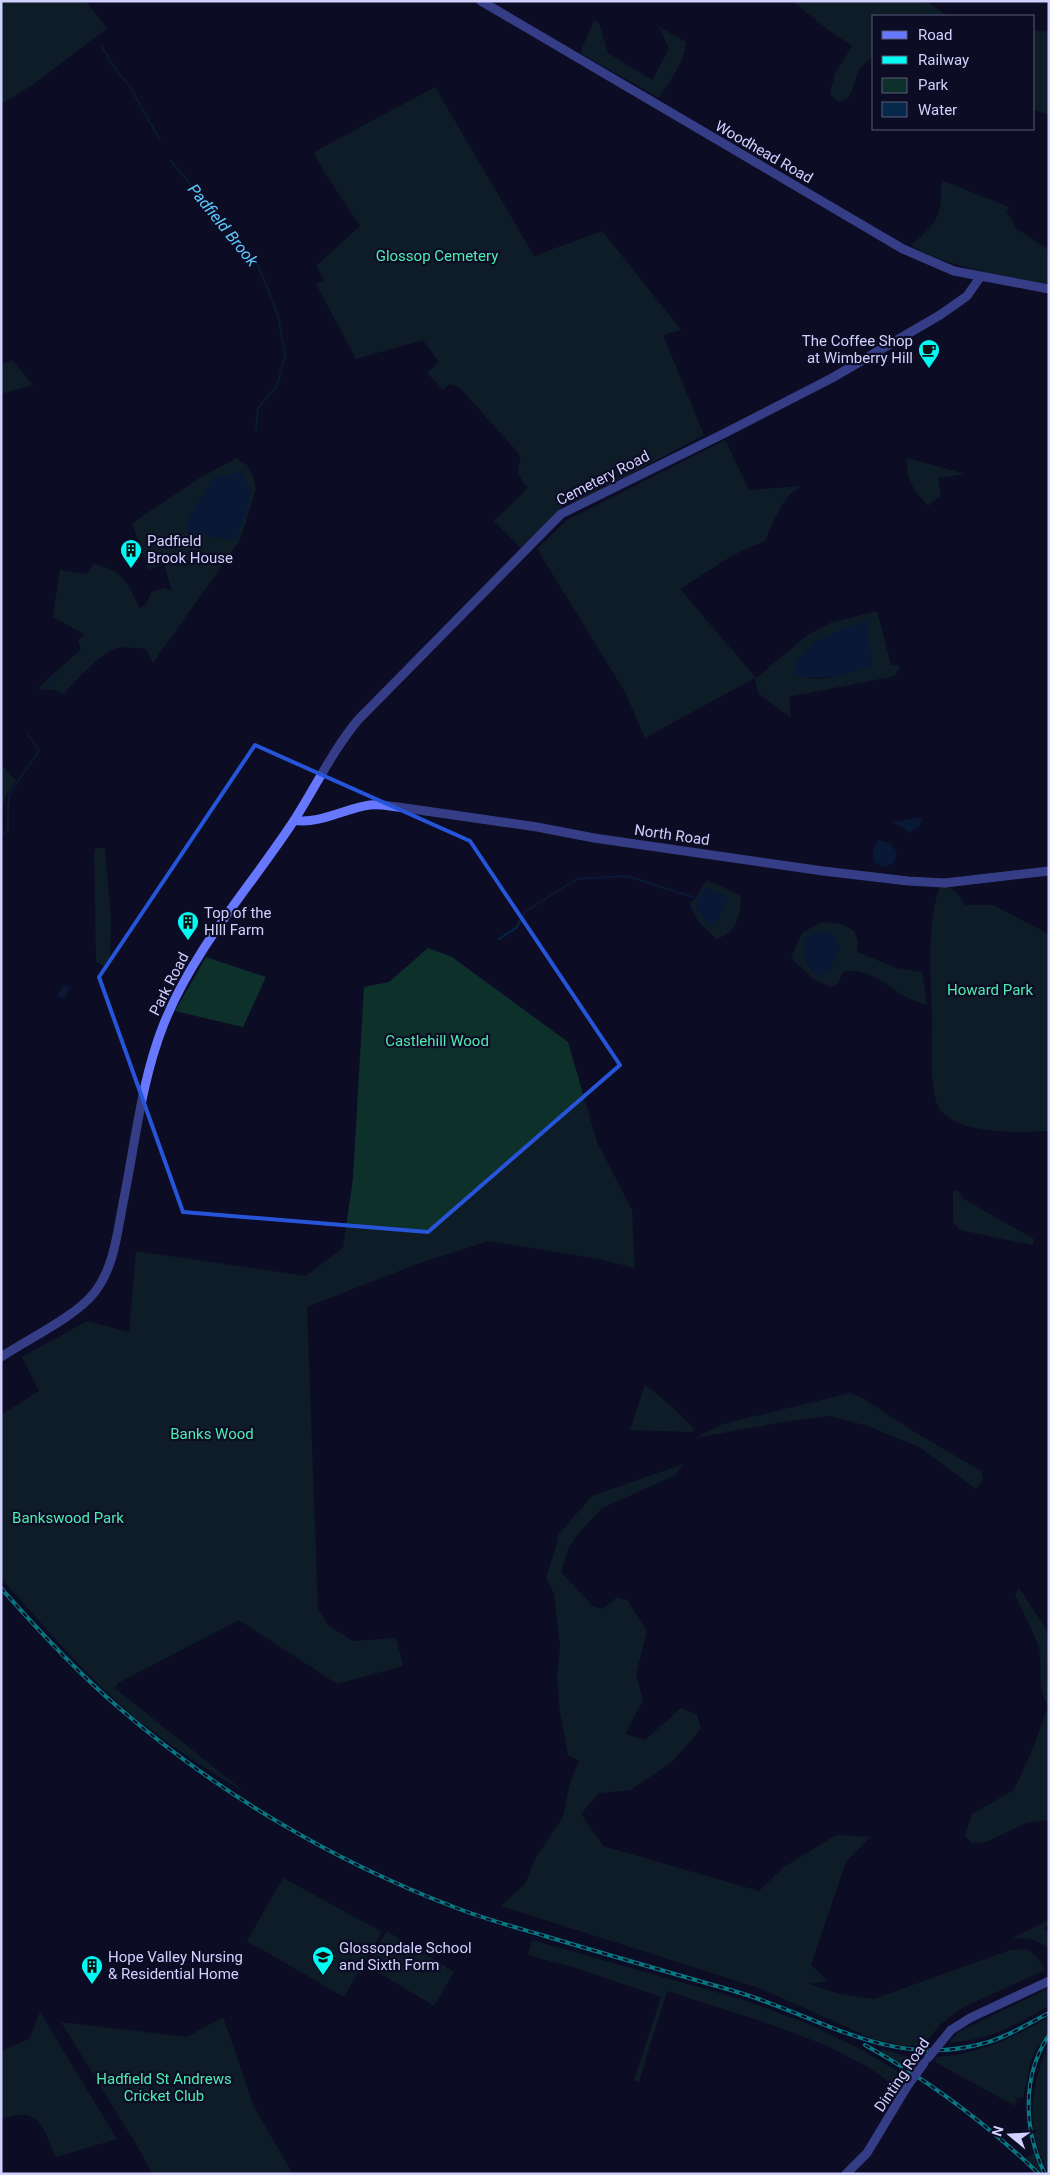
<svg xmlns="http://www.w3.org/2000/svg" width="1050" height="2175" viewBox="0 0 1050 2175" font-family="Roboto,sans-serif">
<rect width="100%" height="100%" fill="#0d0c25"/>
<path fill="#0e302a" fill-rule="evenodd" d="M1 1H86L107 28 34 84 1 104Z
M792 1H926L945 14 959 16H874V55L860 68 849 97 839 102 830 94 835 74 852 46 827 29Z
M594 20 599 23 608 53 652 80 669 49 659 27 686 42C685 62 669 82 659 98L580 53Z
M1034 30 1049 32V114L1034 110Z
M435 87 534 256 602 231 681 330 663 335 704 435 577 502H572L568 499 563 506 521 548 494 521 528 488C519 477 515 472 521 458L514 448 459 387 450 384 443 390 427 373 439 362 423 340 356 359 316 284 324 280 316 266 360 226 323 170 314 152Z
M941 180 1009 207 1006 211 1017 229 1049 250V284C1002 275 954 269 911 246 938 220 942 219 941 180Z
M13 361 33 385 1 394V364Z
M725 440 749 490 801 486C781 497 774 521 765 541L733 555 680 589 756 678 809 634 830 623 877 611 891 665H900L895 676 789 697 791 718 758 693 755 678 645 738 625 692 537 549 567 520ZM816 641 873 666 823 679 807 678 794 665Z
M237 458 248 466 254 479 256 489 240 540 153 663 146 649C135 648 125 646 114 649 101 653 74 683 63 694L54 690 37 689 81 649 78 641 84 634 53 617 60 570 87 574 93 564C124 570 126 582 140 608L146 605 151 592 164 588 172 591 164 564 148 570 132 523 201 477ZM214 478 245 517 187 522Z
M907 458 965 474 938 478 941 496 928 506C914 491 906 480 907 458Z
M1 764 16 781 4 798 1 821Z
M97 848H105L111 920 110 958 104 966 96 962 94 850Z
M707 880 740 895C743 913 736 933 717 939 706 930 691 916 690 902L694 900Z
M941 882 956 892 965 905H993L1049 934V1131C1020 1132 965 1135 943 1113 927 1099 933 1039 932 1017 931 981 928 943 934 907 936 899 939 890 941 882Z
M821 922 841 924 854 931 858 941 857 952 896 968 922 972 927 1005C921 1003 914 1001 908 998 888 987 868 966 843 972L838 984 831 987 813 979 791 958 802 933Z
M428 948 452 957 568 1042 597 1142 632 1210 635 1268 599 1259 489 1241 417 1264 307 1307 318 1609 329 1626 353 1641 396 1638 403 1666 337 1684 239 1620 118 1683 115 1688 246 1793C215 1774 183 1755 154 1732 97 1690 48 1630 1 1578V1415L39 1391 22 1357 87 1321 129 1332 136 1251 306 1276 343 1248 353 1178 364 987 389 982Z
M206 957 266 977 243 1027 175 1011Z
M958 1190 962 1198 1034 1239 1033 1245 960 1230 953 1222V1192Z
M645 1385 669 1404 695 1430 692 1432 630 1430Z
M850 1393 864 1399 913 1431 981 1471 983 1479 976 1489 919 1447 868 1426 829 1416 777 1423 695 1438 723 1424Z
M683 1464 676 1475 602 1508 577 1535 568 1549 561 1572 593 1606 602 1609 617 1597 627 1600 647 1631 636 1674 643 1700 625 1734 645 1740 681 1708 697 1714 701 1729 672 1762 631 1790 599 1793 581 1814 603 1846 759 1891 784 1867 836 1835 870 1837 846 1862 811 1965 828 1981 809 1984 840 1994 874 1999 1010 1950 1027 1949 1037 1957 1045 1970 962 2008 941 2024 923 2045 906 2046 873 2039 762 1989 501 1906 525 1884 535 1859 563 1817 570 1783 579 1761 568 1755 560 1713 557 1677 560 1646 554 1593 546 1578 556 1547 558 1535 592 1496Z
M1019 1588 1049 1634V1820L1026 1823 986 1842 973 1844 965 1836 972 1814 1014 1790 1034 1746 1048 1706C1037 1686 1042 1673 1040 1653 1038 1639 1021 1609 1015 1595Z
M283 1878 382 1932 344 1997 247 1941Z
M1049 1920V1925L1043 1928 1049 1933V1949C1037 1939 1026 1937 1011 1939Z
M387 1931 454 1972 434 2006 366 1965Z
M532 1940 744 2000 811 2025 862 2050 902 2074 896 2083 889 2082 868 2067 825 2045 770 2024 667 1991 639 2082 634 2080 661 1997 576 1968 528 1955Z
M1049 1988V2006C1012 2027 992 2039 949 2043L958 2032Z
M40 2012 117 2139 56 2157C41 2125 42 2106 1 2119V2051L29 2039Z
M223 2017 254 2107 293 2174H152L142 2154 61 2022 187 2037Z
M1049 2017V2033L1041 2045H1038L1031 2061 1023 2098H1017L1015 2106 935 2062 936 2057C978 2055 1013 2038 1049 2017Z
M1049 2042V2172C1023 2127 1031 2087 1049 2042Z
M882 2049 919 2060 913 2070 881 2052Z
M1034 2153 1043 2174 1025 2158Z"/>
<path fill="#06284a" d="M240 472 251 491 245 517 235 540 190 534 187 529 186 522 214 478Z
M866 619 873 667C847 673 822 682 796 675L794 665 816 641Z
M918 817 922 819 919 827 909 833 901 826 892 823Z
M879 840 889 843 897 852 894 863 883 867 874 862C872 854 873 845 879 840Z
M708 888 728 897 718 921 711 925 695 909 703 889Z
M816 931 831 932 841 947 829 971 817 977 806 963 804 940Z
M63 985 70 988 64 999 57 996Z"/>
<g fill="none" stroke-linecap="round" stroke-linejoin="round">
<path stroke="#06284a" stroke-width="2" d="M101 45 112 64 130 87 160 140
M171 161 258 265 278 315 285 356 277 386 258 408 256 431
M50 685 51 680 59 675
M1 835 8 831V808L10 793 39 751 28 735
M499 939 516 928 526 911 577 879 627 876 699 899"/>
<path stroke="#6778ff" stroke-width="9" d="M481 1 903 249 954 271 1049 289
M294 820C318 825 346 808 370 805 379 804 389 806 398 807L537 827 594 838 823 871 908 881 945 883 1049 871
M1 1357C28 1339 75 1317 94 1293 114 1268 117 1234 123 1203 135 1145 141 1082 163 1026 193 949 250 888 295 819 316 786 333 750 358 720L561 514 723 434 832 378 940 315 967 296 981 276
M951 2030 970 2018 1049 1981
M846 2174 867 2153 908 2085"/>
<g stroke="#00fbf2" stroke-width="4">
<path id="rail" d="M1 1588C38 1630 76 1671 118 1707 216 1792 333 1861 454 1907 484 1919 515 1927 545 1936 608 1955 671 1973 734 1991 821 2016 889 2070 985 2043 1007 2037 1028 2024 1049 2013
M865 2045C928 2080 987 2124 1039 2174
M1045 2174C1024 2131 1021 2077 1049 2035"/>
</g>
<use href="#rail" stroke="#0d0c25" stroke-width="2" stroke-dasharray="5.5" stroke-linecap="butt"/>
<path stroke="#6778ff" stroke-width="9" d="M928 2058 951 2030
M908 2085 924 2063"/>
</g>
<path d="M0 0H1050V2175H0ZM255 745 470 841 620 1065 428 1232 183 1212 99 977Z" fill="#0d0c25" fill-opacity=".55" fill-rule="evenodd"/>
<path fill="none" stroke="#2655da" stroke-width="4" stroke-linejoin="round" d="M255 745 470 841 620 1065 428 1232 183 1212 99 977Z"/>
<defs>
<g id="cafe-pin" transform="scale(1.125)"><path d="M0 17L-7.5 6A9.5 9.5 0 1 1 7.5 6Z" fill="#00fbf2" stroke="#0d0c25"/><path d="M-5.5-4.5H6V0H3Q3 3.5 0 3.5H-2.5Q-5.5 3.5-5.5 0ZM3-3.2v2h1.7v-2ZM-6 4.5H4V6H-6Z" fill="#111"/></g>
<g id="building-pin" transform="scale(1.125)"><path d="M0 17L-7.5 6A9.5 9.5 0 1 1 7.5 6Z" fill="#00fbf2" stroke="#0d0c25"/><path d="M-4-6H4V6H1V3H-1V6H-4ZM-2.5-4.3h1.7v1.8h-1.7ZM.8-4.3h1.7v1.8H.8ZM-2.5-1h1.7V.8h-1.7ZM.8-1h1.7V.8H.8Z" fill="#111"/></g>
<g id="school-pin" transform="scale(1.125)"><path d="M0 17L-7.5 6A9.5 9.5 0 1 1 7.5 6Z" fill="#00fbf2" stroke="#0d0c25"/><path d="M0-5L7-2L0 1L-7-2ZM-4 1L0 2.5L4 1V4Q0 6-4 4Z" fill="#111"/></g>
</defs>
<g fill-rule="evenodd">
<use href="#cafe-pin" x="929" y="350"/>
<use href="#building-pin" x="131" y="550"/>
<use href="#building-pin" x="188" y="922"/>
<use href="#school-pin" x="323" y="1957"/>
<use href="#building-pin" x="92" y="1966"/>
</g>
<g text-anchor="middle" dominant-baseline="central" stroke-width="4.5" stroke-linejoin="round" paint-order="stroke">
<g font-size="15" fill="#d0d1ff" stroke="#0d0c25">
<text transform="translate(764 152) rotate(30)">Woodhead Road</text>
<text transform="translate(603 478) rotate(-27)">Cemetery Road</text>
<text transform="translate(672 835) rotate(8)">North Road</text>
<text transform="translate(169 984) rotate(-63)">Park Road</text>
<text transform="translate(902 2075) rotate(-56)">Dinting Road</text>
</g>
<g font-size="15" fill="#4fecb0" stroke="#0d0c25">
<text x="437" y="256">Glossop Cemetery</text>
<text x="990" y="990">Howard Park</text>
<text x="437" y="1041">Castlehill Wood</text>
<text x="212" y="1434">Banks Wood</text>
<text x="68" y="1518">Bankswood Park</text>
<text x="164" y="2079">Hadfield St Andrews<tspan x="164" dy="17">Cricket Club</tspan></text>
</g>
<g font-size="15" fill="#d0d1ff" stroke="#0d0c25" text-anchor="start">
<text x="913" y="341" text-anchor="end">The Coffee Shop<tspan x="913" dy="17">at Wimberry Hill</tspan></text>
<text x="147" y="541">Padfield<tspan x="147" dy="17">Brook House</tspan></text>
<text x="204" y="913">Top of the<tspan x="204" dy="17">HIll Farm</tspan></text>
<text x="339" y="1948">Glossopdale School<tspan x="339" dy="17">and Sixth Form</tspan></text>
<text x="108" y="1957">Hope Valley Nursing<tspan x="108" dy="17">&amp; Residential Home</tspan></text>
</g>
<g font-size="16" font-style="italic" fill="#5ecaff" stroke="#0d0c25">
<text transform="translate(223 225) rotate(51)">Padfield Brook</text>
</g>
</g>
<rect width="1050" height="2175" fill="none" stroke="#d0d1ff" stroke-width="5"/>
<rect x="872" y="15" width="162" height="115" fill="#0d0c25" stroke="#5b5b7c"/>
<rect x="882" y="31" width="25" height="8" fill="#6778ff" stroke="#5b5b7c"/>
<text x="918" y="40" font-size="15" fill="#d0d1ff">Road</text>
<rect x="882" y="56" width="25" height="8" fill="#00fbf2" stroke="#5b5b7c"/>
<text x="918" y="65" font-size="15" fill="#d0d1ff">Railway</text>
<rect x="882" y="78" width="25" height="15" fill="#0e302a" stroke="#5b5b7c"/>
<text x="918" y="90" font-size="15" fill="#d0d1ff">Park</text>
<rect x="882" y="102" width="25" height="15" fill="#06284a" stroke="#5b5b7c"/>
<text x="918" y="115" font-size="15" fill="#d0d1ff">Water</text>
<g transform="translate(1010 2135) rotate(288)" stroke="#0d0c25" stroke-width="4" paint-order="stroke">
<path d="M0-4L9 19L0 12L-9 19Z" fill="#d0d1ff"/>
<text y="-8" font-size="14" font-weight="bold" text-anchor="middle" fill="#d0d1ff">N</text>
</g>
</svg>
